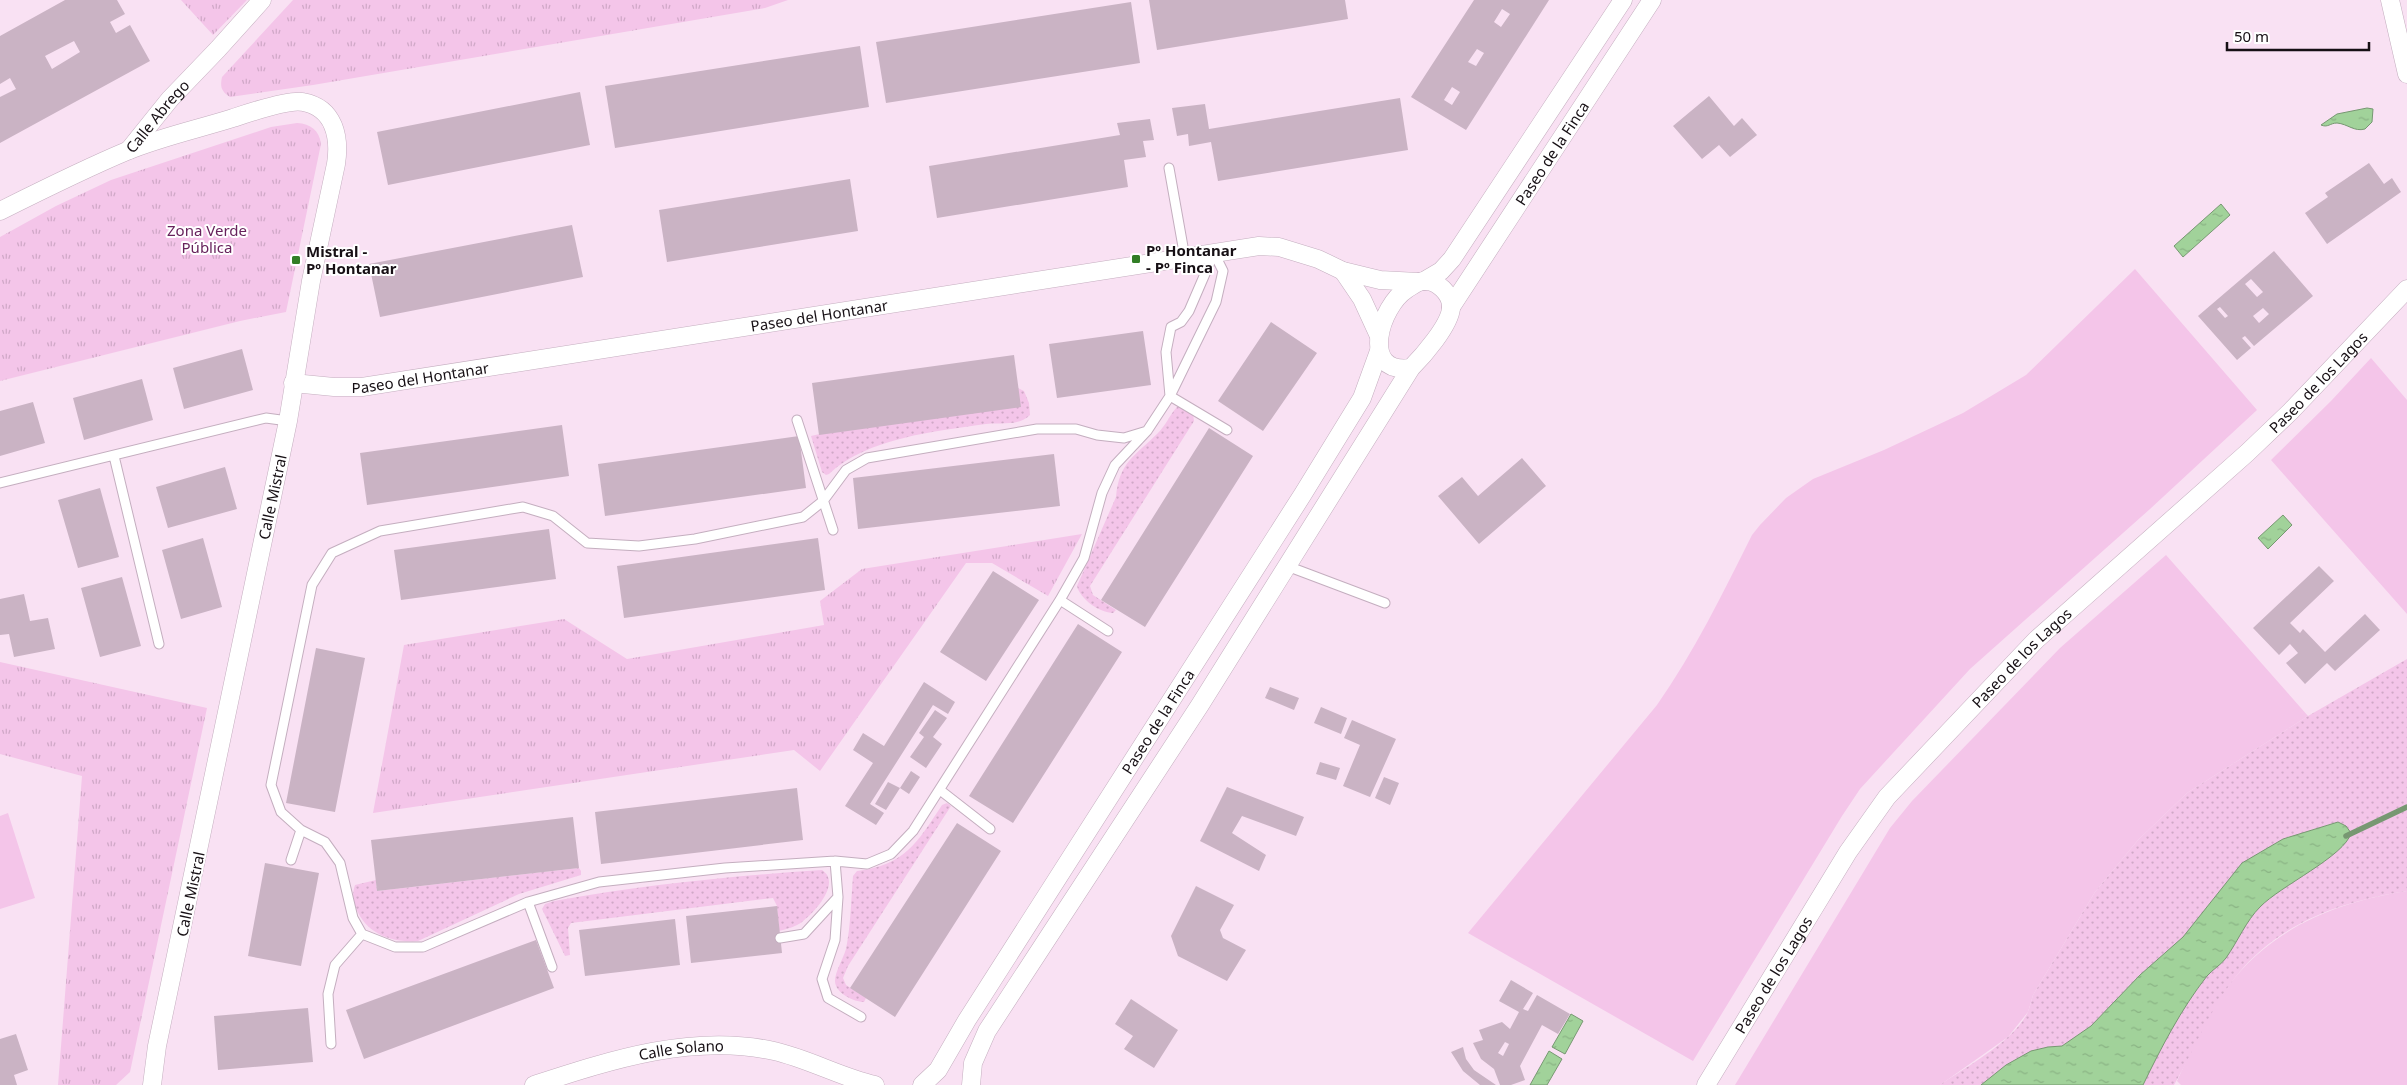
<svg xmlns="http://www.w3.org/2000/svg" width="2407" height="1085" viewBox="0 0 2407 1085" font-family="'Noto Sans',sans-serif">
<defs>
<pattern id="park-tufts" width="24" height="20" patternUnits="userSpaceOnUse" patternTransform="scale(1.25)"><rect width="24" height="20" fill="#f4c5e9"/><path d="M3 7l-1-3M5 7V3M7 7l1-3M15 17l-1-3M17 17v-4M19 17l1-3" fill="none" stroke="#d0a8c7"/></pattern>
<pattern id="garden-dots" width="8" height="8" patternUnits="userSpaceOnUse" patternTransform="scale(1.25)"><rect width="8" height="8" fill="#f4c5e9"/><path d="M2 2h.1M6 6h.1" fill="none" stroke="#d0a8c7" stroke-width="1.8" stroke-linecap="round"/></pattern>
<pattern id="water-ripples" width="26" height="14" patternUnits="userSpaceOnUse" patternTransform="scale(1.25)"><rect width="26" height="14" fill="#a1d29a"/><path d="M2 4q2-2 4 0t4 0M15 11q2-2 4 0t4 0" fill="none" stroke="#8ab384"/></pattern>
</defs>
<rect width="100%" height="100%" fill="#f9e1f3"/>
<path fill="#f4c5e9" d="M2135 269 2257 410 2150 509 1970 669 1860 789 1842 816 1693 1061 1468 933 1657 705C1694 652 1723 593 1752 535L1760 525 1786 498 1813 479 1884 450 1963 413 2026 375Z
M2371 358 2407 400V614L2271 460 2331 401Z
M2166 555 2308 716 2187 793 2138 840 2095 892 2033 995 2028 1012 2008 1037 1940 1085H1735L1890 828 1912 801 2060 648Z
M8 813 35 898 0 909V816Z
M2407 891V1085H2181L2177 1081C2194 1045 2211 1005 2237 975 2281 924 2342 901 2407 891Z"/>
<path fill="url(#park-tufts)" d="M181 0H247L213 35Z
M293 0H788L765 8 313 85 230 97C221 91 220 87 222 77Z
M297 123C311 124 319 130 321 144L286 312 240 321 0 381V237L56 206 111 180 271 127Z
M1082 534 1048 596 992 563H966L820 771 794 750 373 813 404 645 564 619 627 659 824 625 820 601 862 569Z
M0 662 207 708 130 1072 116 1085H58L82 776 0 754Z"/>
<path fill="url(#garden-dots)" d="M1018 388 1024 391 1029 403 1030 415C1018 427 1000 422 986 424 936 431 867 438 829 474L826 475 822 472 811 436Z
M1177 407H1183L1193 414 1194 421 1090 586 1093 595 1116 610 1113 613C1100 613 1080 599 1077 586L1116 497C1119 462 1135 456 1158 433 1166 425 1169 416 1177 407Z
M2407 659V891C2342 901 2279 923 2237 975 2210 1008 2195 1049 2174 1085H1940C1967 1066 2011 1043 2027 1014 2030 1008 2031 1001 2033 995L2095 892 2138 840 2187 793 2308 716Z
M947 803 951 806 848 966 843 978 846 985 866 998 864 1002C854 1002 835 993 835 981 835 972 843 959 846 949 851 924 851 900 853 876L857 871C905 865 917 843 942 805Z
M579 868 581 871V875L519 894 418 941C392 943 366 934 356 908 353 900 352 894 355 885L376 880 377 891Z
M822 870C842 883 814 913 802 922 795 927 787 929 779 931L777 906 773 898 571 923 568 928 570 955 565 956 542 909 545 904 554 901C643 885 732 876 822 870Z"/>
<path fill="url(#water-ripples)" stroke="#779872" d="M2367 108 2373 109 2372 122 2365 129C2354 132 2348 124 2337 123 2330 123 2328 128 2321 125L2337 114Z
M2221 204 2230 215 2183 257 2174 246Z
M2283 515 2292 525 2268 549 2258 538Z
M2338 822 2346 826 2351 833C2345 856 2280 886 2260 907 2246 921 2238 941 2226 958 2221 965 2213 969 2207 976 2181 1009 2161 1048 2143 1085H1981L2006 1065 2031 1051 2048 1047 2062 1046 2091 1026 2140 975 2183 937 2242 863 2283 839Z
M1571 1014 1583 1021 1565 1054 1552 1047Z
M1549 1051 1562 1059 1547 1085H1530Z"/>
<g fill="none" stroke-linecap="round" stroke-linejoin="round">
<path stroke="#779872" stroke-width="5.5" d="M2346 836 2407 807"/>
</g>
<path fill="#cab3c4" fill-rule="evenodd" d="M65 0H117L125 14 110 22 116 33 130 25 150 61 0 143V97L16 89 10 78 0 84V36ZM74 41 80 52 52 69 45 56Z
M1149 0H1345L1348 19 1157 50Z
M1474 0H1549L1466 130 1411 97ZM1502 9 1510 14 1501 27 1494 22ZM1477 49 1484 53 1476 66 1468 62ZM1452 87 1460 92 1452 105 1444 100Z
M1131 2 1140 63 886 103 876 42Z
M860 46 869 107 615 148 605 86Z
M580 92 590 145 388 185 377 132Z
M1709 96 1734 126 1742 118 1757 135 1730 157 1719 145 1702 159 1673 126Z
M1400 98 1408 150 1218 181 1211 142 1189 146 1188 134 1177 136 1172 108 1205 104 1209 129Z
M1150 119 1154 140 1143 141 1146 157 1124 160 1128 187 937 218 929 166 1120 135 1117 123Z
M2369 163 2384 184 2392 178 2401 192 2327 244 2305 213 2328 197 2325 193Z
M850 179 858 231 667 262 659 210Z
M572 225 583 277 380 317 369 264Z
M2274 251 2313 296 2254 346 2245 336 2242 338 2251 348 2237 360 2198 316ZM2251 279 2263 292 2257 297 2245 284ZM2220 307 2228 316 2225 318 2217 309ZM2263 308 2269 314 2259 323 2253 316Z
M1271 322 1317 353 1263 431 1218 401Z
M1143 331 1151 385 1057 398 1049 344Z
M242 349 253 390 184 409 173 368Z
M1014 355 1021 407 819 435 812 383Z
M142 379 153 420 84 440 73 398Z
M33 402 45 443 0 456V411Z
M562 425 569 476 367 505 360 453Z
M1209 428 1253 456 1145 627 1101 600Z
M799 436 806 488 605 516 598 464Z
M1054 454 1060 506 858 529 853 478Z
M1522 458 1546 486 1479 544 1438 496 1462 477 1478 496Z
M225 467 237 509 168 528 156 487Z
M100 488 119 557 78 568 58 500Z
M549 529 556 579 401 600 394 550Z
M203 538 222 607 181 619 162 550Z
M818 538 825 590 624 618 617 566Z
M2319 566 2334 581 2290 623 2300 633 2303 629 2325 652 2365 614 2380 630 2335 671 2327 663 2305 684 2286 663 2298 653 2290 644 2279 655 2253 628Z
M993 571 1039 600 986 681 940 652Z
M122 577 141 646 100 657 81 588Z
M24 594 30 621 48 618 55 649 14 657 9 634 0 635V599Z
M1078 624 1122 652 1013 823 969 796Z
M316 648 365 658 335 812 286 803Z
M924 682 955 702 948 714 933 705 870 804 884 813 876 825 845 806 873 763 853 750 863 733 884 746Z
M1270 687 1299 698 1294 710 1265 698Z
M1321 707 1347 718 1341 734 1314 723Z
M935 710 947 718 933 737 942 744 926 768 910 757 924 737 919 733Z
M1352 720 1396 739 1370 797 1343 786 1360 745 1344 738Z
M1320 762 1340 768 1336 780 1316 774Z
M911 771 920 777 909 794 900 788Z
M1384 777 1399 783 1390 805 1375 798Z
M888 782 900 788 886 810 875 804Z
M1227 787 1304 817 1296 836 1242 816 1232 833 1266 855 1259 871 1200 841Z
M797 788 803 840 601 864 595 812Z
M573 817 579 868 377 891 371 840Z
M957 823 1001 851 895 1017 850 988Z
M265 863 319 873 301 966 248 956Z
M1196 886 1234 905 1220 930 1223 938 1246 950 1227 981 1178 956 1171 936Z
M777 906 782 953 691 963 686 916Z
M675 919 680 965 585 976 579 930Z
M536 940 554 988 364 1059 346 1010Z
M1511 980 1533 993 1523 1009 1528 1011 1537 995 1570 1014 1558 1034 1542 1025 1520 1066 1525 1080 1511 1085H1500L1494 1069 1481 1059 1473 1043 1483 1040 1479 1030 1502 1022 1510 1029 1519 1012 1499 1001ZM1505 1042 1509 1044 1503 1056 1498 1053Z
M1131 999 1178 1030 1154 1068 1124 1049 1133 1036 1115 1024Z
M308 1008 313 1062 218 1070 214 1016Z
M16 1034 28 1070 14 1075 17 1085H0V1039Z
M1463 1047 1466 1059 1474 1070 1496 1085H1480L1463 1071 1451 1052Z"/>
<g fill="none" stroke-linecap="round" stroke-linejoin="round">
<g stroke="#c4aebf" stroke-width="11">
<path id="service" d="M1169 168 1185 258
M1214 253 1223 271 1216 302 1170 396 1166 352 1171 327 1181 322 1189 311Z
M797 420 833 530
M1147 431 1115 465 1102 493 1084 558 1060 600 913 831 891 854 867 864 835 861 725 868 599 882 528 902 423 947H395L362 934 353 918 340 863 325 842 301 830 281 812 271 785 312 585 332 553 380 531 523 507 553 516 587 543 639 546 695 539 803 517 823 501 846 470 867 458 1037 429H1076L1097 435 1124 438 1147 431 1170 396 1227 430
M114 456 159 644
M0 483 266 418 288 421
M1287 566 1385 603
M1060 600 1108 631
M940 790 990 829
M291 860 301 830
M835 861 838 897 835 940 822 979 828 998 861 1017
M528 902 552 967
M780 938 804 934 838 897
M331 1044 328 994 335 965 362 934"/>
</g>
<g stroke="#c4aebf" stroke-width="19">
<g id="minor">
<path d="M2390 0 2407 74"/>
<path id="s1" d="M129 150 170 99 218 49 262 0"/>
<path d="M0 211C42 190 84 169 127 151 161 137 198 129 233 118 248 113 289 99 303 102 335 108 340 138 336 164L311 281 288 421 157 1046 152 1085"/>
<path d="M1343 271 1362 299 1379 336"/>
<path d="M1424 281 1441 271 1452 259 1623 0"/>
<path id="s2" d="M1451 307 1652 0"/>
<path id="s3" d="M293 383 334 387H362L1259 246 1279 247 1318 259 1343 271 1380 280 1418 282"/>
<path id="s4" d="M534 1085C611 1060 693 1033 774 1051 809 1059 840 1077 875 1085"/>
<path id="s5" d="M922 1085 938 1070 967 1020 1303 494 1362 398 1379 351"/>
<path d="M971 1085 973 1063 987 1031 1200 705 1411 368C1423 356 1450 325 1451 308 1452 294 1437 280 1424 281 1418 281 1412 286 1407 289 1380 306 1359 375 1411 368"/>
<path id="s6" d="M1706 1085 1848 852 1887 797 2036 640 2247 453 2291 411 2407 289"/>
</g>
</g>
<use href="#service" stroke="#fff" stroke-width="9"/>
<use href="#minor" stroke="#fff" stroke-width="18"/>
</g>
<g fill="#327e26" stroke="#fff" stroke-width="2">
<rect x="1131" y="254" width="10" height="10" rx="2.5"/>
<rect x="291" y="255" width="10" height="10" rx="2.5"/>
</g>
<g text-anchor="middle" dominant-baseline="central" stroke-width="4" stroke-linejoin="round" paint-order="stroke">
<g font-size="15" fill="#160f14" stroke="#fff">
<text stroke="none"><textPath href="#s1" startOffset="44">Calle Abrego</textPath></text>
<text stroke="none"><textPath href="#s2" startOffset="184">Paseo de la Finca</textPath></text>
<text stroke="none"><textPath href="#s3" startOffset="532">Paseo del Hontanar</textPath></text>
<text stroke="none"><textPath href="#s3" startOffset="128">Paseo del Hontanar</textPath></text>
<text stroke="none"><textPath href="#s6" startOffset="939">Paseo de los Lagos</textPath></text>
<text transform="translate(272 497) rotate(-78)">Calle Mistral</text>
<text stroke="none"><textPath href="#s6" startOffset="534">Paseo de los Lagos</textPath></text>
<text stroke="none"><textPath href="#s5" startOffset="434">Paseo de la Finca</textPath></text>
<text transform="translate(190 894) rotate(-78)">Calle Mistral</text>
<text stroke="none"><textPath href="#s6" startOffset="129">Paseo de los Lagos</textPath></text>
<text stroke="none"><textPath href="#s4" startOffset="152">Calle Solano</textPath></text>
</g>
<g font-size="15" fill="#67225c" stroke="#fff">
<text x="207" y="230">Zona Verde<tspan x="207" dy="17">Pública</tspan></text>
</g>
<g font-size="15" font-weight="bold" fill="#160f14" stroke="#fff" text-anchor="start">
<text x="1146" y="250">Pº Hontanar<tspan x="1146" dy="17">- Pº Finca</tspan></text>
<text x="306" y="251">Mistral -<tspan x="306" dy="17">Pº Hontanar</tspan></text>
</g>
</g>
<path d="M2227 42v8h142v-8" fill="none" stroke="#160f14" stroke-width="2.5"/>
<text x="2234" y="42" font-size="15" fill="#160f14" stroke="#ffffff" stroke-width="4" paint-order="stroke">50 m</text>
</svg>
